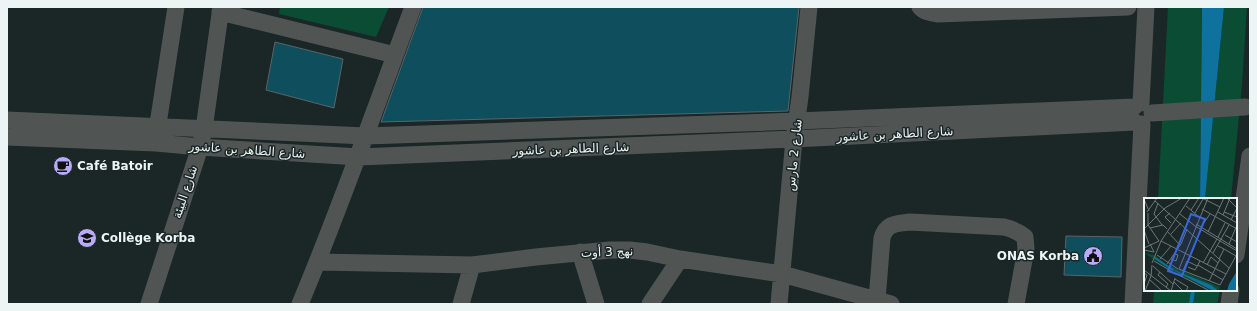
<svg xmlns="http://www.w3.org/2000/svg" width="1257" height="311" viewBox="0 0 1257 311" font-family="'DejaVu Sans','Noto Sans Arabic',sans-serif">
<rect width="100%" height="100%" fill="#1b2626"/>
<path fill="#0a4d34" d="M280 7H389L376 37 279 14Z
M1168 7H1202L1200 199H1158Z
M1224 7H1247L1242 85 1231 199H1205Z
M1154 290H1220L1217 304H1153Z"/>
<path fill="#0e719e" d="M1202 7H1224L1205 199H1200Z"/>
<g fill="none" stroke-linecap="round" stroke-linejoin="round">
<path stroke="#0e719e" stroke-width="4" d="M1191 304 1193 290"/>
</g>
<path fill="#0f4e5d" stroke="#596568" d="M423 7H799L788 111 381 122Z
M275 42 343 59 334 108 266 90Z
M1066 236 1122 237 1121 277 1064 275Z"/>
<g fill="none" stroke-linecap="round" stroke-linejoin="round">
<path stroke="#505554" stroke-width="17" d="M920 7C924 12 931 13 938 14L1128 7
M220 12 395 55
M1141 103 1146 7
M1152 113 1245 107
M7 120 366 136 797 121 1134 107
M7 137 156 143 200 147 359 157 794 139 1135 122
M156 137 176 7
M580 252 596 304
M1236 255 1250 156
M318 262 472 265 536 257 610 250H630L647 252 680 259 782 274 891 304
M877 300 882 238C886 223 896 224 910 222L1004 227C1012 229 1018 231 1025 237L1026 249 1016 304
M149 304 200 147 204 129 221 7
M300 304C341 206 376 106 413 7
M461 304 472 265
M650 304 680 259
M779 304 794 139 800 97 809 7
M1133 304 1142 124
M1229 304 1231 290"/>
</g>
<defs>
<g id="cafe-disc" transform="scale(1)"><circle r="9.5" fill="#b8abf7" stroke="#1b2626"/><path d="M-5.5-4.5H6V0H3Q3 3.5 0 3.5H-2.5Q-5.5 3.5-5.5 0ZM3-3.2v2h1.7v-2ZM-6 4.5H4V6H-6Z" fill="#111"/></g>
<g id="school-disc" transform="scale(1)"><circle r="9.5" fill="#b8abf7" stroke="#1b2626"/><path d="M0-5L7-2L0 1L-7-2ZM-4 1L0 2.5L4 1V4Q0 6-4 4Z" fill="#111"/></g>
<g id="civic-disc" transform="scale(1)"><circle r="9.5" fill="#b8abf7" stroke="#1b2626"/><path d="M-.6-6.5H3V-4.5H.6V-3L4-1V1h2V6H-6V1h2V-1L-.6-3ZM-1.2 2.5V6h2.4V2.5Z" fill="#111"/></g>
</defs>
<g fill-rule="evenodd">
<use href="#cafe-disc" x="63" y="166"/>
<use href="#school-disc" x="87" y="238"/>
<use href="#civic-disc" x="1093" y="256"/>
</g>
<g text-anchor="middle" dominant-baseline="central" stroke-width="3" stroke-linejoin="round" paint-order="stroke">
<g font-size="12" fill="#ecf4f4" stroke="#1b2626">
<text transform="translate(895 134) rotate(-3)">شارع الطاهر بن عاشور</text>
<text transform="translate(571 149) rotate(-2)">شارع الطاهر بن عاشور</text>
<text transform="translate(247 150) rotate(4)">شارع الطاهر بن عاشور</text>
<text transform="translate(794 155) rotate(-84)">شارع 2 مارس</text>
<text transform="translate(185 192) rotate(-72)">شارع البيئة</text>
<text transform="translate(607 252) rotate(-2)">نهج 3 أوت</text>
</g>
<g font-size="12" font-weight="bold" fill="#ecf4f4" stroke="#1b2626" text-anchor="start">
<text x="77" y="166">Café Batoir</text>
<text x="101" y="238">Collège Korba</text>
<text x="1079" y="256" text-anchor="end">ONAS Korba</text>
</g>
</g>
<g transform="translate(1144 198)">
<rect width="93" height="93" fill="#1b2626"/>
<path d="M0 55 11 57 22 66 76 89 75 92 33 74 68 93 26 72Z" fill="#0a4d34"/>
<path d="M27 71 67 87 75 93H69ZM93 73V93H83L85 86Z" fill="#0e719e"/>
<path fill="none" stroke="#0e719e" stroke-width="2" d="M11 60 29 72"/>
<path fill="none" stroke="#6f7878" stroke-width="1" d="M58 0 76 9M83 0 93 10M0 1 5 13M11 3 85 70M14 5 10 16 18 27M42 8 55 19M58 11 93 31M47 12 55 0M3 14 13 0M74 14 93 25M80 14 93 19M4 15V27L15 43M26 15 21 19 27 25M51 15 59 1M36 16 51 28 93 53M79 17 86 0M87 22 93 10M52 26 93 51M57 29 66 16M6 30 19 27 23 31M0 31 21 10 38 0M0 32 5 46M23 33 36 47M64 34 80 0M27 36 37 25M81 37 93 44M74 39 81 25M17 43 82 76M17 43 46 0M85 46 93 27M74 48 80 51 75 61M0 50 15 43M80 51 92 58M0 52 10 54 6 46M69 55 85 27M13 57 34 71M16 61 27 48M27 61 32 63 34 57 31 56M10 63 32 76M8 65 17 43M59 65 73 41M23 66 37 46 43 31M54 67 79 82M63 67 67 59 74 65M9 68 29 86M44 69 51 72 56 63M35 71 76 87 93 56M35 71 64 0M0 72 27 93M39 73 43 63 53 68M16 74 14 77 24 86 22 89M0 75 3 77 0 86M33 76 66 93M31 81 44 89 42 93M6 82 18 93M65 83 76 61M30 84 39 93M1 93 7 78 8 67M27 93 31 80"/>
<path fill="#3c67dc" fill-opacity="0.15" stroke="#3c67dc" stroke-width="2" d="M47 16 61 21 38 78 24 73Z"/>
<rect width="93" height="93" fill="none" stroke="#ecf4f4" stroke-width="2"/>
</g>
<rect width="1257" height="311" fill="none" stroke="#ecf4f4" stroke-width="16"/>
</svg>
